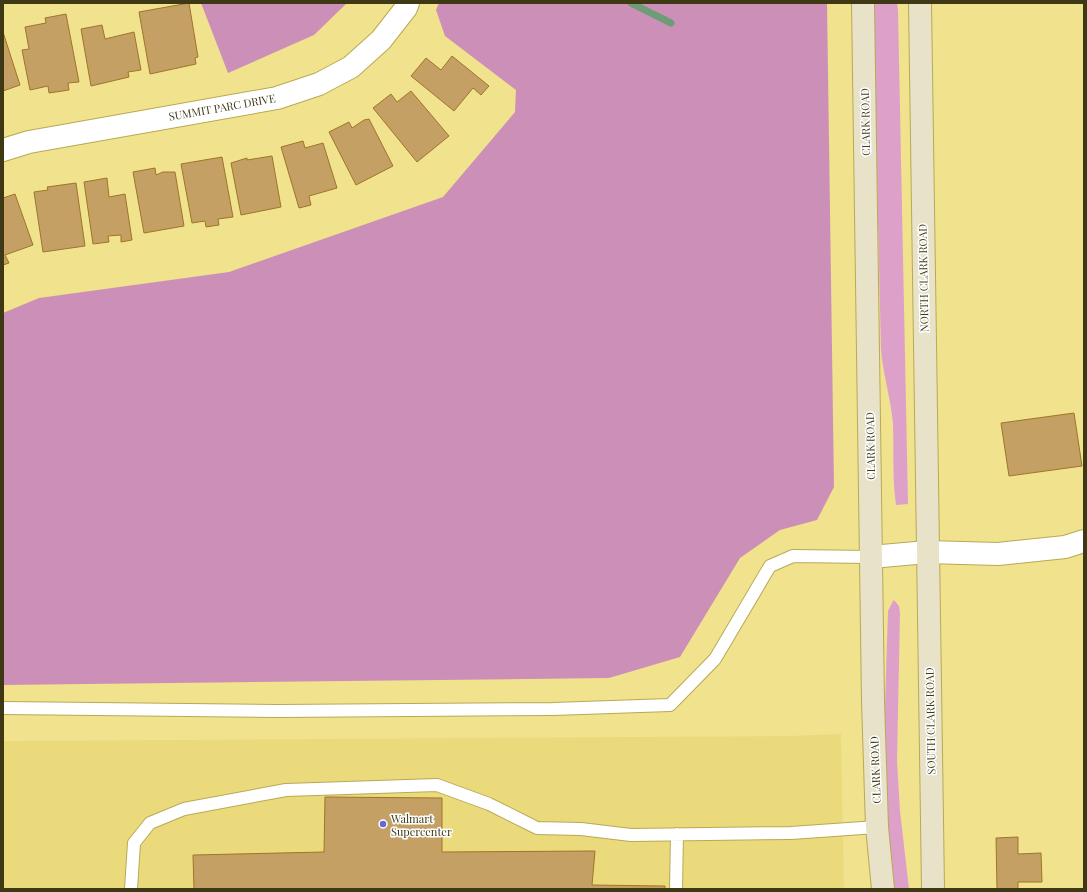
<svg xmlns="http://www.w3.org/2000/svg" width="1087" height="892" viewBox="0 0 1087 892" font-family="'Playfair Display',serif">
<rect width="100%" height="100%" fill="#f1e28d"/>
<path fill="#ebda7c" d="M841 734 844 889H3V741L789 736Z"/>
<path fill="#dda1c9" d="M873 3H897L898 10 908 504 896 505C892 478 894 451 893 424 891 399 883 375 881 350Z
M894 600 899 606 900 613 897 761 900 811 909 889H885L884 737 888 611 893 601Z"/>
<path fill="#cc90b8" d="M201 3H347L314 35 228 73Z
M439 3H827L834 487 817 520 780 530 740 558 680 657 609 678 3 685V313L39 298 229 272 443 197 515 112 516 90 445 36 436 10Z"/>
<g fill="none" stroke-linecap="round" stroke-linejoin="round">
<path stroke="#6e9c77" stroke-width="7" d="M631 3 671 23"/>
</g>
<path fill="#c5a064" stroke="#9f7527" d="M189 3 198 57 195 58 196 64 150 74 139 12Z
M66 14 79 82 68 83 69 90 49 93 48 86 30 90 22 50 29 49 25 27 46 23 45 18Z
M102 25 105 39 134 32 141 70 128 72 129 77 91 86 81 29Z
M3 32 20 85 3 91Z
M452 56 489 86 481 95 473 88 454 111 411 76 426 58 441 70Z
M411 91 449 136 417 162 373 108 391 94 397 102Z
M369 119 393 166 356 185 329 132 349 122 352 128 364 120Z
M303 141 305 148 323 143 337 188 309 196 311 205 299 208 281 147Z
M272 156 281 207 241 215 231 163 247 158V160Z
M222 157 233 217 218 219 219 225 206 227 205 221 192 223 181 164Z
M155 168 156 175 163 172H175L184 226 144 233 133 172Z
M107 178 109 197 125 194 132 240 121 242V235L108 236 109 242 93 244 84 182Z
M76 183 85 246 43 252 34 192 48 190 47 187Z
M15 194 33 245 5 255 9 263 3 265V198Z
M1074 413 1082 466 1009 476 1001 423Z
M325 797 442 798V852L595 851 592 885 665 886V889H194L193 855 324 852Z
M1018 837V854L1041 853 1042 882H1018V889H997L996 838Z"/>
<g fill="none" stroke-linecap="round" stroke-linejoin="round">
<g stroke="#b8a955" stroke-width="14">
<path id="service" d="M3 708 278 711 553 709 670 705 715 659 770 566 793 556 871 557
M131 889 134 843 150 823 184 809 286 790 437 785 489 804 537 828 581 829 631 835 791 833 877 827
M676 889 677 834"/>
</g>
<g stroke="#b8a955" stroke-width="24">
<path id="minor" d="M3 150 29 142 277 98 319 84 351 67 381 40 406 8 408 3
M871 557 927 552 998 554 1065 547 1084 541"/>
</g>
<g stroke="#b8a955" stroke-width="24">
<path id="secondary" d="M863 3 873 701 877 827 883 889
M920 3 933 889"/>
</g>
<use href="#service" stroke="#fff" stroke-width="12"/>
<use href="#minor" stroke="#fff" stroke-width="22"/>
<use href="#secondary" stroke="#e7e2c8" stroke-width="22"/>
</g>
<circle fill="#6666df" stroke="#fff" stroke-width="1.5" cx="383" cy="824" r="4"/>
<g text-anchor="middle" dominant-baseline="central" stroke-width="3" stroke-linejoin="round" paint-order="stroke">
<g font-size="11" fill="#3e3814" stroke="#fff">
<text transform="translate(222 107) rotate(-10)">SUMMIT PARC DRIVE</text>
<text transform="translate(865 122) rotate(-91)">CLARK ROAD</text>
<text transform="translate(923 278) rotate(-91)">NORTH CLARK ROAD</text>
<text transform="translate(870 446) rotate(-91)">CLARK ROAD</text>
<text transform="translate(930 721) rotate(-91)">SOUTH CLARK ROAD</text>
<text transform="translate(875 770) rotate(-92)">CLARK ROAD</text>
</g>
<g font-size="11" fill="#3e3814" stroke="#fff" text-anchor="start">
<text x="391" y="818">Walmart<tspan x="391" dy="13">Supercenter</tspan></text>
</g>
</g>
<rect width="1087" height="892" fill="none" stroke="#3e3814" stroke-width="8"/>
</svg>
